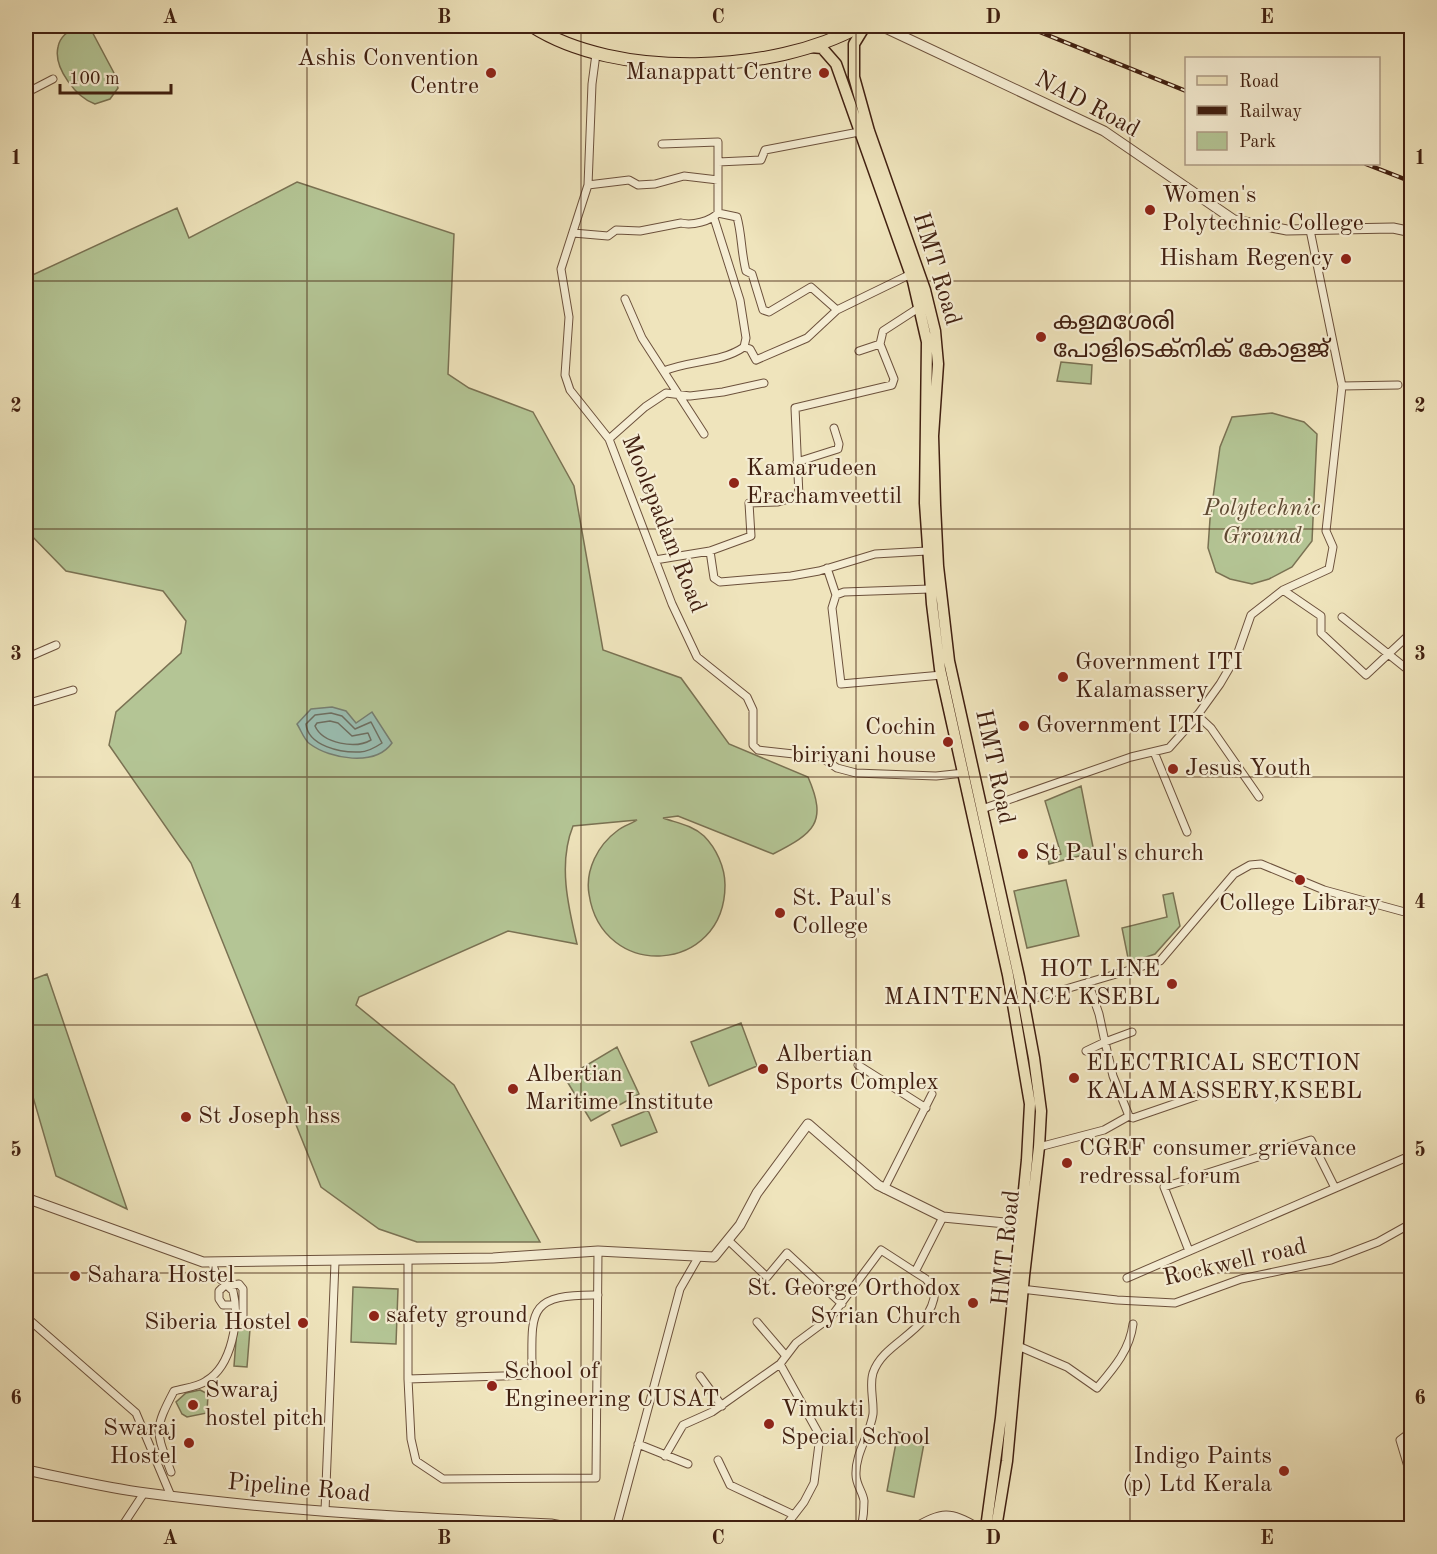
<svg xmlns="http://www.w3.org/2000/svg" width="1437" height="1554" viewBox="0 0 1437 1554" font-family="'Old Standard TT','Noto Sans Malayalam',serif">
<rect width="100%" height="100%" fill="#efe4bc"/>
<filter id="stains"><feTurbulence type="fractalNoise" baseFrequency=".00333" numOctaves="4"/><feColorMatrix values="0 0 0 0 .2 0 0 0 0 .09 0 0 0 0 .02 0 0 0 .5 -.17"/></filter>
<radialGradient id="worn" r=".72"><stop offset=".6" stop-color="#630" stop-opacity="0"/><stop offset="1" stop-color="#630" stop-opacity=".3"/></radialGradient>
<path fill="#b4c595" stroke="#7a7253" stroke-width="1.5" d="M77 26H89L114 73 118 88 110 99 95 104C77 98 53 68 58 47 60 36 69 31 77 26Z
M297 182 454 234 448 374 469 388 533 412 574 486 603 650 681 678 729 744 808 777C828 823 814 833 773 854L678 816 663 818C677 823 692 825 704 836 716 848 725 867 725 885 725 974 602 982 589 894 585 870 598 845 617 831 623 826 631 824 637 820L573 826C558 863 568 906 577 944L508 931 359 997 356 1005 454 1085 540 1242H417L379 1229 321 1187 191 863 109 745 116 712 181 653 186 621 163 591 66 571 26 530V278L177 208 189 238Z
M1061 362 1092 365 1091 384 1057 381Z
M1272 413 1304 422 1317 434 1312 541 1292 567 1269 579 1252 584 1230 579 1216 572 1208 548 1210 519 1220 447 1232 417Z
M1081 786 1094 852 1049 864 1048 859 1061 854 1045 801Z
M1066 880 1079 936 1027 948 1014 891Z
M1173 893 1180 926 1155 954 1129 963 1122 928 1167 917 1163 895Z
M47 974 127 1209 56 1176 26 1073V982Z
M741 1023 757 1066 709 1086 691 1042Z
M617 1047 639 1094 591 1121 565 1078Z
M648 1110 657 1132 621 1146 612 1125Z
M353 1287 398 1289 396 1344 351 1342Z
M237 1328 250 1329 247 1367 234 1366Z
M200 1390 208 1394 207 1413 187 1417 182 1414 176 1402 186 1393Z
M898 1432 925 1438 914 1497 887 1491Z"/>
<path fill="#9abeb2" stroke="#767f72" stroke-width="1.5" d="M332 707 346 711 356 723 372 712 392 743C375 767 330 759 310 744 304 740 301 730 297 724L311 709Z"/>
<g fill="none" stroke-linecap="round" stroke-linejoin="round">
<path stroke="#6e6f62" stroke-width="1.5" d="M331 713 342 716 355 729 371 722 382 743C376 747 368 752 360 752 341 753 308 746 306 724L315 715Z
M330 721 338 723 352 736 368 733 371 740C356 749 323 744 315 726L317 723Z"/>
<g stroke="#6c513c" stroke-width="9">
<path id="minor" d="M596 54 592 84 588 185 561 269 569 317 565 375 570 390 609 439 672 604 697 657 747 697 753 710V745L758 750 821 757 837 768 856 773 936 776 964 773
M26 93 53 79
M662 144 718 142V213L737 217C742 235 741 252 746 271L752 274 763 310 769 312 811 287 837 310 911 274
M718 162 761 160 765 150 859 132
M588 185 629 180 638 185 655 184 684 176 718 180
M714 218 740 300 746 338 744 347
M573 233 608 236 616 230 640 231 681 223C692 226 711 221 718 213
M625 299 642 338 704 434
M859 351 880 344
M664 371C690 360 721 363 744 347L750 349 756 360 807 338 837 310
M1342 386 1398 385
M609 439 645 407 666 393 690 396 723 392 764 383
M797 462 838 449 839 444 834 428
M710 551 714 578 720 582 791 576 819 571 875 554 927 551
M655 560 710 551 751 536 749 503 778 502 799 496 795 408 892 385 894 379 880 344 883 331 920 307
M827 568 836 595 832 608 841 684 942 675
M1283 590 1321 616V633L1366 675 1412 632
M836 595 844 592 930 589
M1342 617 1412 673
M26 658 56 645
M26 704 73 690
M1197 715 1211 728 1259 797
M1154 752 1187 832
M982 809 1131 757 1169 748 1194 720 1220 684 1237 655 1251 615 1283 590 1329 569 1333 547 1326 531 1342 386 1310 230
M1088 982 1099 1014 1105 1042 1132 1032
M1022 1002 1160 961 1234 874 1250 865 1261 864 1324 890 1412 914
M1086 1051 1105 1042 1113 1076 1129 1116 1133 1118 1197 1096
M858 1065 926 1108
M1039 1147 1104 1130 1129 1116
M884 1189 932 1094
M728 1240 767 1277 787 1253 842 1304
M1189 1251 1164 1187 1311 1140 1335 1188
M408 1260V1379L411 1439 416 1461 443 1479 596 1478 598 1251
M1127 1278 1412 1155
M1021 1289 1117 1300 1175 1303 1241 1279 1331 1260 1378 1242 1412 1223
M235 1305H223L219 1299V1291L224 1286 239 1284 243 1289V1321
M26 1317 136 1413 171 1496
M757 1322 786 1356
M1018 1346 1067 1367 1097 1388C1113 1369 1130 1350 1133 1324
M780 1364 820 1436 814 1483 804 1502 784 1528
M700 1376 722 1406
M408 1379 532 1375C532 1312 525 1294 598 1295
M1412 1431 1400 1440 1412 1480
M638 1444 688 1464
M665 1456 683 1425 712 1412 780 1364 796 1343 831 1317 881 1250 915 1272 943 1217
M718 1460 730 1485 794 1515
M171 1472C156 1431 153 1431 174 1391 184 1388 198 1387 206 1381 232 1366 240 1319 233 1291L217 1276 212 1263
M325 1511 335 1262
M121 1528 144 1493
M405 1528 421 1518
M616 1528 680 1289 699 1256
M861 1528C863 1520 864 1510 864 1501 863 1492 856 1485 856 1475 855 1453 870 1435 873 1414 874 1400 869 1386 873 1373 884 1340 932 1333 935 1291L926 1279 915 1272"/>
</g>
<g stroke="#6c513c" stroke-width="11">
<path id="tertiary" d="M881 26 1104 131 1234 220 1287 230 1393 228 1412 232
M26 1198 203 1262 493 1258 598 1251 714 1257 740 1225 757 1193 808 1124 878 1185 943 1217 1025 1225
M26 1470C66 1478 106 1488 146 1493 281 1511 416 1518 551 1524L572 1528
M915 1528C942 1513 950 1511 977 1528"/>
</g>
<g stroke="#412011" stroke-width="13">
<path id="primary" d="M865 26 854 44V77L869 131 925 290 935 331 938 364 933 436 935 505 938 566 949 661 1019 977 1034 1058 1041 1111 1039 1147 1024 1276 1007 1461 996 1528
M810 47 822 48 836 64 913 281 927 342 925 503 932 604 940 669 1008 975 1030 1104 1027 1160 1001 1418 986 1528"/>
</g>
<g stroke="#412011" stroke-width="14">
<path id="trunk" d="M532 26C616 80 774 74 860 26"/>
</g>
<use href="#minor" stroke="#f5edd3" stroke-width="7"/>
<use href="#tertiary" stroke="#f5edd3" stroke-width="9"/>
<use href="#primary" stroke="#efe4bc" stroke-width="10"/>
<use href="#trunk" stroke="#efe4bc" stroke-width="12"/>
<g stroke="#412011" stroke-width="4.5">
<path id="rail" d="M1025 26 1186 91
M1366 164 1412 182"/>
</g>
<use href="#rail" stroke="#f5edd3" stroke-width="2" stroke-dasharray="7" stroke-linecap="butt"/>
</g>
<path fill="none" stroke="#412011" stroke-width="1.5" stroke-opacity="0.55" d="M307 26V1528M581 26V1528M856 26V1528M1130 26V1528M26 281H1412M26 529H1412M26 777H1412M26 1025H1412M26 1273H1412"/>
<g fill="#8f2418" stroke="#f5edd3" stroke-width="2">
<circle cx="491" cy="73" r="6"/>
<circle cx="824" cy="73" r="6"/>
<circle cx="1150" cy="210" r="6"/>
<circle cx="1346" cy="259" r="6"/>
<circle cx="1041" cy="337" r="6"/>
<circle cx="734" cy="483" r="6"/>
<circle cx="1063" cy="677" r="6"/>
<circle cx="1024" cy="726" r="6"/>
<circle cx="948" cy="742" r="6"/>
<circle cx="1173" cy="769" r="6"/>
<circle cx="1023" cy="854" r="6"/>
<circle cx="1300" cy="880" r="6"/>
<circle cx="780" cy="913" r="6"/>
<circle cx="1172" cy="984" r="6"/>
<circle cx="763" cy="1069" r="6"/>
<circle cx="1074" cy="1078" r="6"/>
<circle cx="513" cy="1089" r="6"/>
<circle cx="186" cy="1117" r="6"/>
<circle cx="1067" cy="1163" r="6"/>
<circle cx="75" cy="1276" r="6"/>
<circle cx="973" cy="1303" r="6"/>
<circle cx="374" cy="1316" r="6"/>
<circle cx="303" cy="1323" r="6"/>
<circle cx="492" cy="1386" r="6"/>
<circle cx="193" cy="1405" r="6"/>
<circle cx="769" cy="1424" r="6"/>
<circle cx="189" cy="1443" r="6"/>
<circle cx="1284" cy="1471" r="6"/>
</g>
<g text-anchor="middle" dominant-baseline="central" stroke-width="4.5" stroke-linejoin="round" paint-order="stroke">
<g font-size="24" fill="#412011" stroke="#f5edd3" text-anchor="start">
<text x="479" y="59" text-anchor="end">Ashis Convention<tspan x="479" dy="28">Centre</tspan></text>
<text x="812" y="73" text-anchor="end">Manappatt Centre</text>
<text x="1162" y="196">Women's<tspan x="1162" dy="28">Polytechnic College</tspan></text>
<text x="1334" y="259" text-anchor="end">Hisham Regency</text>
<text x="1053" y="323">കളമശേരി<tspan x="1053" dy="28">പോളിടെക്നിക് കോളജ്</tspan></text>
<text x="746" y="469">Kamarudeen<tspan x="746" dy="28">Erachamveettil</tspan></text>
<text x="1075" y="663">Government ITI<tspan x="1075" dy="28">Kalamassery</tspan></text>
<text x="1036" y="726">Government ITI</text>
<text x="936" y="728" text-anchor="end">Cochin<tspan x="936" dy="28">biriyani house</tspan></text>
<text x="1185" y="769">Jesus Youth</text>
<text x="1035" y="854">St Paul's church</text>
<text x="792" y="899">St. Paul's<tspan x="792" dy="28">College</tspan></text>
<text x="1300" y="904" text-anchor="middle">College Library</text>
<text x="1160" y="970" text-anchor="end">HOT LINE<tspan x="1160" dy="28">MAINTENANCE KSEBL</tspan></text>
<text x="775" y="1055">Albertian<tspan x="775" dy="28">Sports Complex</tspan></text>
<text x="1086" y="1064">ELECTRICAL SECTION<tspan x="1086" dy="28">KALAMASSERY,KSEBL</tspan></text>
<text x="525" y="1075">Albertian<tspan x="525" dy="28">Maritime Institute</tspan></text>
<text x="198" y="1117">St Joseph hss</text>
<text x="1079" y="1149">CGRF consumer grievance<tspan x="1079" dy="28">redressal forum</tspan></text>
<text x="87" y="1276">Sahara Hostel</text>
<text x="961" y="1289" text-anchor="end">St. George Orthodox<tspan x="961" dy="28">Syrian Church</tspan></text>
<text x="386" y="1316">safety ground</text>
<text x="291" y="1323" text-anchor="end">Siberia Hostel</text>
<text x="504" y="1372">School of<tspan x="504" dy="28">Engineering CUSAT</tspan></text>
<text x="205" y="1391">Swaraj<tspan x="205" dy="28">hostel pitch</tspan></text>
<text x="781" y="1410">Vimukti<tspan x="781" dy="28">Special School</tspan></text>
<text x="177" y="1429" text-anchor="end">Swaraj<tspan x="177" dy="28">Hostel</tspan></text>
<text x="1272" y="1457" text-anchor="end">Indigo Paints<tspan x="1272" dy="28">(p) Ltd Kerala</tspan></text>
</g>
<g font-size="24" fill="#412011" stroke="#f5edd3">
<text transform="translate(1087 105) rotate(28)">NAD Road</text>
<text transform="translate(936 269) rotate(73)">HMT Road</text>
<text transform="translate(663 524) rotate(68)">Moolepadam Road</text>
<text transform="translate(994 767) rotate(78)">HMT Road</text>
<text transform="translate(1007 1248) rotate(-84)">HMT Road</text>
<text transform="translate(1235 1263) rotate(-13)">Rockwell road</text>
<text transform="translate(299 1489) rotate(5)">Pipeline Road</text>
</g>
<g font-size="24" font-style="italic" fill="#5e4932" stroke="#f5edd3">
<text x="1262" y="509">Polytechnic<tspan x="1262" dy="28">Ground</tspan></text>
</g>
</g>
<rect width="1437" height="1554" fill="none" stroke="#efe4bc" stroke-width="66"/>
<rect x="1185" y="57" width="195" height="108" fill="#f5edd3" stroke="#ad9b85" stroke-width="1.5"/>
<rect x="1197" y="76" width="30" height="9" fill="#efe4bc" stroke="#ad9b85" stroke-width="1.5"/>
<text x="1239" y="87" font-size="18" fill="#412011">Road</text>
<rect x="1197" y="106" width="30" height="9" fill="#412011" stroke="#ad9b85" stroke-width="1.5"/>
<text x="1239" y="117" font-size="18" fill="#412011">Railway</text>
<rect x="1197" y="132" width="30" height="18" fill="#b4c595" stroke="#ad9b85" stroke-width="1.5"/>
<text x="1239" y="147" font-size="18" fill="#412011">Park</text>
<path d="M60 84v9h111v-9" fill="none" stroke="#412011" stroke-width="3"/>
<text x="69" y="84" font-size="18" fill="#412011" stroke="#f5edd3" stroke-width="4.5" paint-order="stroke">100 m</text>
<rect x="33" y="33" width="1371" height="1488" fill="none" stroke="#412011" stroke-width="2"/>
<g font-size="20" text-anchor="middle" font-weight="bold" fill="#412011">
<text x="170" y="23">A</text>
<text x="444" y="23">B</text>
<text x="718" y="23">C</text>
<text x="993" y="23">D</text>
<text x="1267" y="23">E</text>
<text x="16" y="164">1</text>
<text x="1420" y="164">1</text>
<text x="16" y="412">2</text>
<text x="1420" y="412">2</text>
<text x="16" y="660">3</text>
<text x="1420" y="660">3</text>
<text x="16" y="908">4</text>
<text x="1420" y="908">4</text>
<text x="16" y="1156">5</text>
<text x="1420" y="1156">5</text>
<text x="16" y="1404">6</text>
<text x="1420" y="1404">6</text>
<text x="170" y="1544">A</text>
<text x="444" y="1544">B</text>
<text x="718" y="1544">C</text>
<text x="993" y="1544">D</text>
<text x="1267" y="1544">E</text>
</g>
<rect width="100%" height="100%" filter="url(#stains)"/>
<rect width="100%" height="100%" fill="url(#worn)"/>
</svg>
